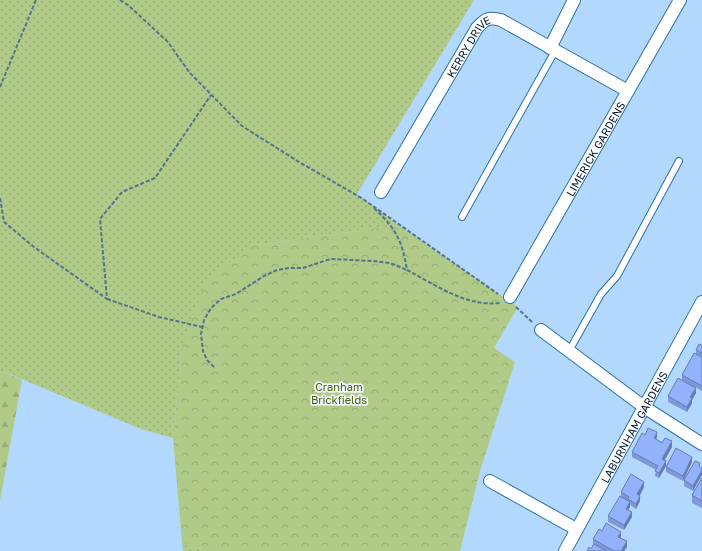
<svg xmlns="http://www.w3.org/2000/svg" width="702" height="551" viewBox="0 0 702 551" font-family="'Golos Text',sans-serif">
<defs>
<pattern id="grass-dots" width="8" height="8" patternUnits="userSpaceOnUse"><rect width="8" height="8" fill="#b0ca87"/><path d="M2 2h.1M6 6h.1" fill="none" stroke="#96ad75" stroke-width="1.8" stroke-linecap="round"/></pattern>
<pattern id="forest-firs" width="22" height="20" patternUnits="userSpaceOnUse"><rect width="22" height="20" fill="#b0ca87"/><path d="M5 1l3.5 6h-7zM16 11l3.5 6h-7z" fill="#96ad75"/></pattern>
<pattern id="park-crowns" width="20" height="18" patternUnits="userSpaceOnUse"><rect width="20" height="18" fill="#b0ca87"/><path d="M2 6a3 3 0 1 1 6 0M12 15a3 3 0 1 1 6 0" fill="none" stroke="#96ad75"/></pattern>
</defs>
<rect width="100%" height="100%" fill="#b2d9fd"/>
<path fill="url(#grass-dots)" d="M0 0H474L357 194 398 225 249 246 182 348 173 438 141 429 0 370Z
M182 542 205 551H183Z"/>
<path fill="url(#forest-firs)" d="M0 370 22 380 0 500Z"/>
<path fill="url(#park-crowns)" d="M398 225 518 307 494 348 515 362 480 471 460 551H205L182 542 173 438 182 348 205 283 249 246Z"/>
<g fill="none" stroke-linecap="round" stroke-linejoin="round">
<g stroke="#2d70a5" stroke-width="8">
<path id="lane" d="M462 217 555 51
M569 351 601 294 617 276 679 161"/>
</g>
<g stroke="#2d70a5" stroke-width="14">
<g id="street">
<path d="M550 48 574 0"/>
<path id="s1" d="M381 192 477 28C486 18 489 17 501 20L628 91"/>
<path id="s2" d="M510 297 680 0"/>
<path d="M541 330 644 407 702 444"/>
<path d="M490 481 576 529"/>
<path id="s3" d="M565 551 702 302"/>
</g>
</g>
<path stroke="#537390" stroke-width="2" stroke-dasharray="4 2" stroke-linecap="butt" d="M120 0 128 5 168 42 189 72 242 126 299 162 363 199 498 294
M0 87 36 0
M0 198 4 222 34 247 107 299 100 219 122 192 155 178 211 95
M374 208C396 229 402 240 407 270 436 285 466 307 500 303
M107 299 159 317 202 327
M516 307 532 322
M214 367 207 360 203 351 201 334 204 320 211 308 221 299 236 294 264 276 277 270 289 268H303L330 259 373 261 390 263 407 270"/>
<use href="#lane" stroke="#fff" stroke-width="6"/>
<use href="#street" stroke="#fff" stroke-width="12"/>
</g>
<path fill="#7e99d9" d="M702 345V391L695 387 696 393 692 400V403L687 412 668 402V396L682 380V375L696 354V350Z
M645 435 657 437 656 439 672 447 665 460 666 466 659 478 655 476 656 470 632 457V452Z
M692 462 683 481 666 472V467Z
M700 466 693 491 684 486V480Z
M702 478V508L692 503V495Z
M644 487 640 496V501L636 509 630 505V507L628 510 632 517 624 530 608 522V516L621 497V492Z
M602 531 621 537 620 538 627 547 624 551H587L591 549 593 545V539Z"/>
<path fill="#677db0" d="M696 388V393L692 400V403L687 412V407L690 397Z
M657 432V437L654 443V438Z
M672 441V447L662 464V459Z
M692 457V462L683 481V476Z
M666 461V466L659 478V473Z
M702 470V475L693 491V486Z
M644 482V487L637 500V494Z
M640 496V501L636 509V504Z
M630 502V507L626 514V509Z
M632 512V517L624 530V525Z
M621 532V537L618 542V537Z
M627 541V547L624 551H621Z"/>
<path fill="#93b2fc" stroke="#677db0" d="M699 344 702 345V353L696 350Z
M694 353 702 357V386L682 375Z
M678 378 696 388 690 397 692 398 687 407 668 396Z
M648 428 657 432 654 438 662 443 665 438 672 441 662 459 666 461 659 473 655 471 658 466 632 452 642 433 645 435Z
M676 448 692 457 683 476 666 467Z
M695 461 700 463 699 466 702 468V470L693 486 684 480Z
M631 474 644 482 637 494 640 496 636 504 628 499 629 497 621 492Z
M702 478V501L692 495Z
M620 496 630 502 626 509 632 512 624 525 608 516Z
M606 523 621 532 618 537 627 541 621 551H614L593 539 599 529 602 531Z
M594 544 606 551H587L589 547 591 549Z"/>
<g text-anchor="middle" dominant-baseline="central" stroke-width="3.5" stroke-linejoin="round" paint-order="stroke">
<g font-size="11" fill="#011b31" stroke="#eff6fc">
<text stroke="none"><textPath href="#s1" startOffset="170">KERRY DRIVE</textPath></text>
<text stroke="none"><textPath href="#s2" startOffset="171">LIMERICK GARDENS</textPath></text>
<text stroke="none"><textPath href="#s3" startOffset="142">LABURNHAM GARDENS</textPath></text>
</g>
<g font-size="11" fill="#476206" stroke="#eff6fc">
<text x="339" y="386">Cranham<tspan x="339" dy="13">Brickfields</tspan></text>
</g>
</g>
</svg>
